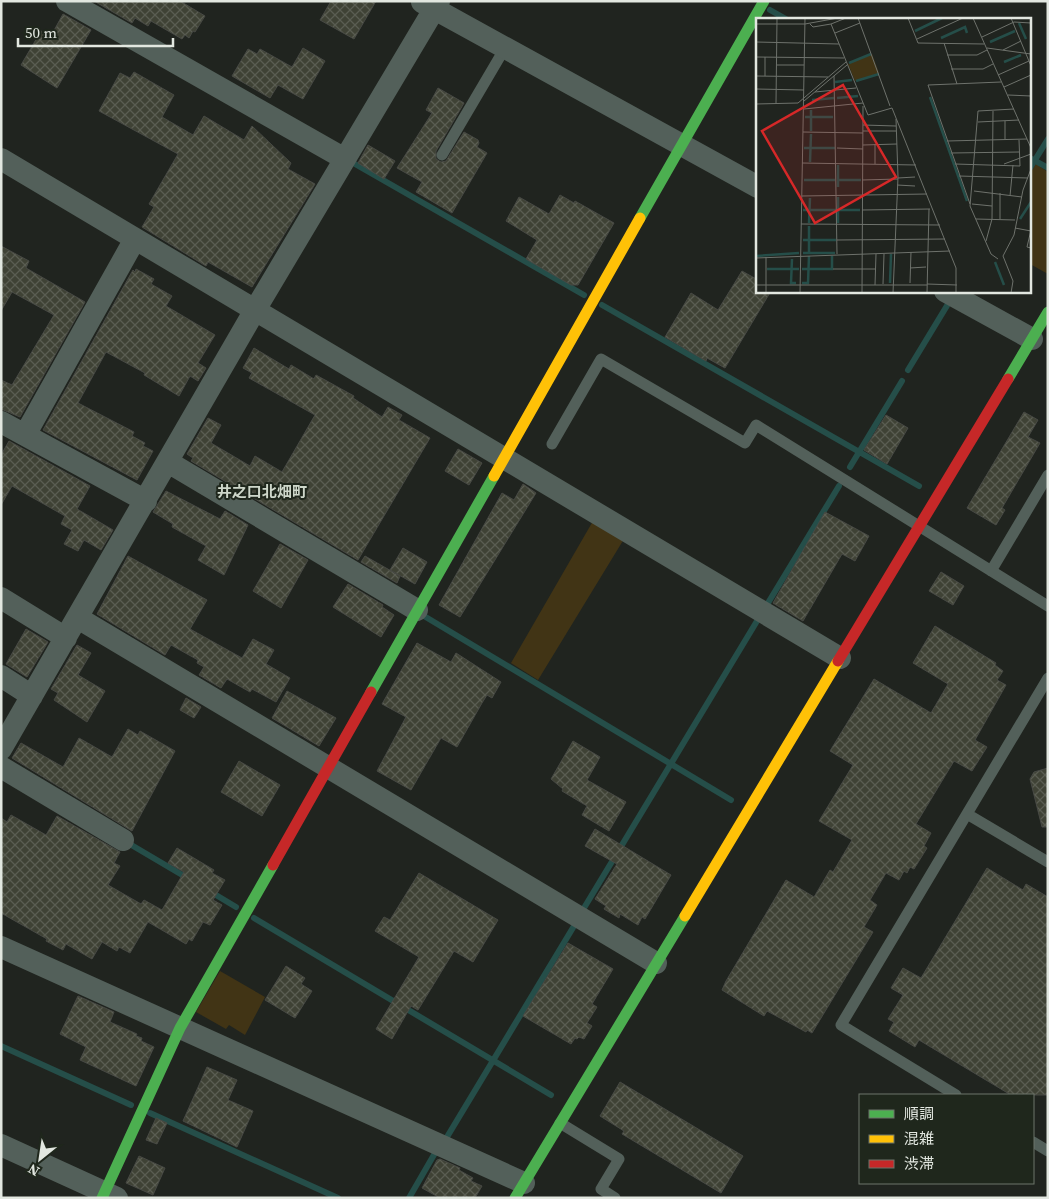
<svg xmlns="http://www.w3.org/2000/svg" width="1049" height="1199" viewBox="0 0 1049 1199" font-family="'Source Serif 4','Noto Sans JP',serif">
<defs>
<pattern id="building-cross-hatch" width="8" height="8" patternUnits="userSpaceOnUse" patternTransform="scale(1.25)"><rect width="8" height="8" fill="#3f4235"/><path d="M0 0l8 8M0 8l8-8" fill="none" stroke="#5a5d52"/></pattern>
</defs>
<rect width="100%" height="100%" fill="#20241f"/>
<path fill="#413415" d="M1036 164 1048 172V274L1030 264V173Z
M593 521 624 539 538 680 511 663Z
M220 971 265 997 245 1035 229 1025 226 1029 196 1012Z"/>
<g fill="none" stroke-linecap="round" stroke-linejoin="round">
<path stroke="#254e49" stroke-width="6" d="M770 10 786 19
M1030 158 1048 168
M355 164 584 295
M1030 168 1048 139
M602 305 919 486
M908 370 948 304
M850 467 902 381
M768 603 839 486
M424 616 731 800
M128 843 189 879
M211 892 236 907
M584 908 757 621
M254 918 551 1095
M1 1046 131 1105
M150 1113 338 1198
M447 1137 574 926
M409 1198 435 1153"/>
</g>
<path fill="url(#building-cross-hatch)" stroke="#474944" d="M94 1H180L205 16 195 32 193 31 189 38 185 35 182 39 151 21 148 26 135 18 132 23Z
M331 1H376L354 39 320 20Z
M63 14 91 30 57 88 21 65 41 31 51 36Z
M303 48 325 61 303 99 278 85 270 98 232 76 248 49 257 54 260 49 292 67Z
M134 72 174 95 162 117 193 135 204 116 244 140 252 126 291 163 288 169 315 184 252 287 208 262 206 266 142 227 154 207 149 204 178 154 99 111 120 73 130 78Z
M438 88 464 103 436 151V159L441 162 446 161 464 132 478 140 479 143 477 147 487 153 452 213 416 192 422 182 397 168 432 113 426 110Z
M368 145 395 161 384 179 358 163Z
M560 195 574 203 575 201 614 223 578 285H571L526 259 537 240 506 221 519 197 549 214Z
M1 246 29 261 26 268 85 302 20 417 1 409V380L12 385 54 315 12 292 1 311Z
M136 269 154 279 151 284 172 296 166 306 215 335 198 363 206 368 198 381 190 376 179 396 144 375 145 373 106 352 78 403 134 432 132 436 145 443 143 446 153 451 137 480 43 430 133 270 135 272Z
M742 271 758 280V291H771L725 368 707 358 706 361 665 337 691 293 718 310Z
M254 348 289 369 291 365 314 379 316 375 354 396 353 398 382 417 388 407 402 415 399 420 430 438 358 560 191 461 193 458 187 454 208 418 221 425 211 443 250 466 255 456 282 472 315 415 249 378 252 373 243 368Z
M1024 412 1038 420 1028 437 1040 443 1002 508 1005 510 996 525 967 508Z
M886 415 908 428 887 464 864 450Z
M9 441 90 486 77 509 113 530 101 550 84 540 78 551 64 544 72 530 61 524 65 516 12 486 1 505V455Z
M458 449 482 463 469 485 445 471Z
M523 484 536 493 460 617 439 605 502 493 514 500Z
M166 491 220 519 225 511 248 525 224 575 198 560 206 546 172 527 173 524 153 512Z
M825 512 869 536 855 561 842 554 803 621 773 603Z
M280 544 308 560 281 608 253 591Z
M403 548 427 562 415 584 390 570Z
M128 556 207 600 190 629 242 658 253 639 274 650 266 664 290 678 276 702 252 689 250 692 227 679 221 688 199 675 204 667 197 663 198 660 171 645 165 655 97 614Z
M365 556 400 576 397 583 361 562Z
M941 572 964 586 953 605 929 591Z
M348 584 383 605 382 607 394 615 381 637 333 607Z
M935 626 996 663 995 665 1003 671 997 680 1006 685 975 740 987 747 972 771 954 761 916 824 931 833 924 846 927 848 914 869 910 867 907 873 904 871 899 880 886 873 870 900 877 905 864 927 873 932 812 1033 807 1030 806 1032 767 1011 764 1016 722 990 726 981 786 880 814 897 830 870 833 872 852 840 819 821 853 765 830 751 874 679 931 713 948 684 913 663Z
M26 629 48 642 27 677 6 664Z
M417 643 451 662 456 653 501 682 492 698 487 695 482 703 457 747 441 738 411 790 377 771 406 717 382 704Z
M77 645 91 653 78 675 105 691 87 722 54 700 58 693 51 689Z
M287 691 336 718 319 746 272 718Z
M186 698 201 707 194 718 180 710Z
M128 729 138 735 140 731 175 751 132 831 12 758 21 743 63 767 79 738 112 757Z
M573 741 600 757 587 780 626 802 609 831 582 815 587 806 562 791 563 789 551 779Z
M239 761 280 785 262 816 221 792Z
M1048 768V827H1042L1030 779 1034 772Z
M11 815 46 835 57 816 120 852 114 863 120 866 108 885 141 904 144 900 162 910 184 872 168 863 177 848 214 870 212 873 225 880 213 900 222 905 210 925 203 922 192 941 189 939 186 944 148 922 130 953 119 947 117 951 102 942 92 959 66 944 63 950 46 941 47 939 1 913V818L7 822Z
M595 829 671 875 645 919 642 917 638 925 620 914 619 918 604 909 606 906 595 899 617 864 585 846Z
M987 868 1023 890 1026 884 1048 897V1095H1011L919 1040 915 1047 889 1031 894 1022 888 1019 903 995 891 988 903 968 921 978Z
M419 873 498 920 473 962 454 951 418 1010 411 1006 392 1039 376 1029 419 957 375 931 384 917 390 920Z
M568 943 613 969 592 1004 597 1007 587 1023 592 1026 584 1039 579 1037 577 1039 575 1038 571 1044 523 1016Z
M286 966 305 978 301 984 312 991 295 1018 265 1000Z
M78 996 114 1012 110 1022 137 1034 136 1036 142 1038 141 1041 154 1047 136 1086 80 1060 86 1047 60 1034Z
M207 1067 237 1080 228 1100 253 1111 237 1147 183 1121Z
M620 1082 743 1156 721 1193 622 1134 624 1131 600 1116Z
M156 1118 167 1123 157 1144 146 1140Z
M139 1156 165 1168 153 1195 126 1183Z
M440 1159 460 1168 459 1170 473 1178 471 1181 482 1186 475 1198H440L422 1188 437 1160Z"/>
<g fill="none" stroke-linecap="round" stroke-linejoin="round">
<path stroke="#53605a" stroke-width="11" d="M442 155 505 48
M552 444 601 359 745 443 756 425 1048 606
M991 571 1048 475
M967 814 1048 862
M956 1095 841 1025 1048 678
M560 1123 619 1159 601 1189 615 1198
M1033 1142 1048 1151"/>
<path stroke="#53605a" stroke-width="22" d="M67 1 345 159
M422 2 758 187
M1 159 840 658
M945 291 1032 339
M1 422 146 501
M25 435 135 239
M168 462 417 610
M1 598 66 638
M78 618 656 963
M1 676 32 696
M1 749 255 310 439 1
M1 767 123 840
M1 947 524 1183
M1 1145 117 1198"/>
<path stroke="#4caf50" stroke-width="11" d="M640 218 764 1
M1008 379 1048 312
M371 692 494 476
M102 1198 180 1028 273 865
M515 1198 685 916"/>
<path stroke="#ffc107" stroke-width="11" d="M494 476 640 218
M685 916 838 661"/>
<path stroke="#c62828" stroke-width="11" d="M838 661 1008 379
M273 865 371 692"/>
</g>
<g text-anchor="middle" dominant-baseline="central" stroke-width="4" stroke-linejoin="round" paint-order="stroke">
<g font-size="15" font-weight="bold" fill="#ced7ca" stroke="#1f271c">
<text x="262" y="491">井之口北畑町</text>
</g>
</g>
<g transform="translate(756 18)">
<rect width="275" height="275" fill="#20241f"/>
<path d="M116 36 123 55 99 63 92 46Z" fill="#413415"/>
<path fill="none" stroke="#254e49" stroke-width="2.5" d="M263 5 270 21M159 13 186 0M185 20 209 9 211 15M234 24 259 13M248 44 265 37M93 45 115 36M100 63 123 56M79 64 96 62M174 79 211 183M81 80 102 78M56 82 78 80M49 99H77M55 113V92M48 130H79M54 144 55 116M82 147V169M48 162H79M82 162H105M82 179V205M47 192H80M83 192H104M264 201 275 184M53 205 54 180M47 222H80M47 235H79M53 235V208M0 238 43 235M36 241 35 265H40M239 244 248 267M11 251H43M46 251H76V238M46 265H52L53 238M134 265 135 236"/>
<path fill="none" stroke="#6e726c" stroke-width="1" d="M102 0 134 88M152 0 162 25 228 26M217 0 275 130M255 0 275 48M0 6H49L82 0M54 6 57 9 75 6 112 97 136 90 200 250V275M75 6 90 0M79 15 104 5M226 19 258 4 275 5M161 21 207 0M0 24 83 26M188 25 201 66M231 30 275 36M247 32 265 23M191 37H221L231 32M0 39 88 40M21 47H48M195 51H227L237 46M242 57 273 43M0 58 72 59M9 58V39M78 58 81 236M248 69 275 57M0 71 48 72M59 74 100 70M252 77 275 78M48 83 91 47M20 85 21 0M0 86 42 85 90 44M48 91 107 85M249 103V121M222 104 263 102M107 107 140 108M107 113H140M47 114 107 115M191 123 271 121M119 126V146M107 127 141 126M81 130 107 131M195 135 263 134M46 145 160 147M199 146 264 148 263 122M248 146 275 136M203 158 272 160M142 160 159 159M106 162 142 161M141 167 159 168M218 173 266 179M46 178 171 176M254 178 257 147M214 186 172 67 245 64M216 186 236 188M106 192 174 191M220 201 259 202M244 201V175M45 206 184 207M259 210 275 213M275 212 271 229 275 230M81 222 189 221M230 223 236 201 237 93M10 239V275M0 240 194 233M242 241 235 236 214 188 222 93 258 91M154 250 170 249M77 251H119M154 265 155 234M127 266 128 236M171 266 201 267M0 267H171M119 267 120 236M44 275 49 0M106 275 107 88M137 275 142 159 140 101M171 275 173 191M255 275 257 263 247 238 258 217 267 172 275 151"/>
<path fill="#d62828" fill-opacity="0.15" stroke="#d62828" stroke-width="2.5" d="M87 67 140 159 59 205 6 113Z"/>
<rect width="275" height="275" fill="none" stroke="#e2e7e0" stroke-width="2.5"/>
</g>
<rect width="1049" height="1199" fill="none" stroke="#e2e7e0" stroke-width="5"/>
<rect x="859" y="1094" width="175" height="90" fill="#1f271c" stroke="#6d746a"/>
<rect x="869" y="1110" width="25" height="8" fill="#4caf50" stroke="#6d746a"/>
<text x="904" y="1119" font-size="15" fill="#e2e7e0">順調</text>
<rect x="869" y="1135" width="25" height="8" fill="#ffc107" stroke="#6d746a"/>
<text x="904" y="1144" font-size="15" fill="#e2e7e0">混雑</text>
<rect x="869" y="1160" width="25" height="8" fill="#c62828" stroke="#6d746a"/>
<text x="904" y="1169" font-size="15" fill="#e2e7e0">渋滞</text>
<g transform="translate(40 1159) rotate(210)" stroke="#1f271c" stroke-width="4" paint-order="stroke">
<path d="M0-4L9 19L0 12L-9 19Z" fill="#e2e7e0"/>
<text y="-8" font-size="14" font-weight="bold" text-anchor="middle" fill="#e2e7e0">N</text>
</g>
<path d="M18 38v8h155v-8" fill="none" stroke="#e2e7e0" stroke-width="2.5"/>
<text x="25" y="38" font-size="15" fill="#e2e7e0" stroke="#1f271c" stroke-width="4" paint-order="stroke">50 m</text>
</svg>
